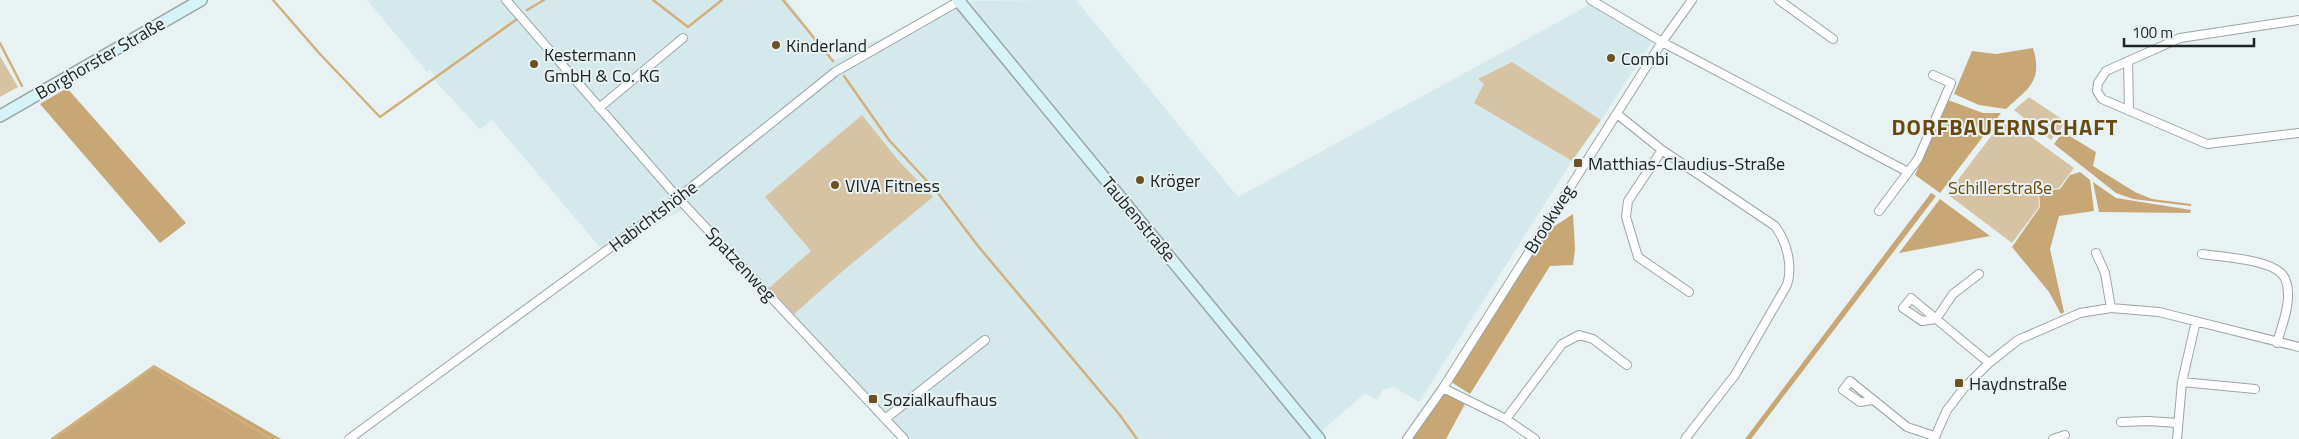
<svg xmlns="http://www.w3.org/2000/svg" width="2299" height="439" viewBox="0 0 2299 439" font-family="'Titillium Web',sans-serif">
<rect width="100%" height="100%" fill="#e8f2f3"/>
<path fill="#d5e8eb" d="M367 0H787L833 61 959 1 1076 0 1238 197 1591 4 1624 25 1645 32 1642 36 1652 42 1601 120 1590 113 1562 155 1572 161 1419 402 1394 387 1383 390 1377 400 1365 393 1316 436 1318 439H905L687 207 604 252 492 120 480 129 434 80 437 78 430 70 427 72Z"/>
<path fill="#d6c3a4" d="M0 56 18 87 0 97Z
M1512 62 1601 120 1572 161 1474 103 1484 84 1478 79Z
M2029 97 2066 122 2051 140 2014 110Z
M862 115 898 160 933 197 844 270 794 314 769 288 811 251 765 197Z
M2005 118 2074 168 2059 188 2038 191 2039 207 2012 243 1947 194Z"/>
<path fill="#c7a776" d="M2033 48C2043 81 2029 88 2006 109L1979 105 1954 94 1972 51 1996 54Z
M67 88 186 223 160 243 40 104Z
M1948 100 1983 113H2001L1940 193 1915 175Z
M2063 132 2096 152 2093 166 2135 192 2152 199 2191 204V206L2133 199 2116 193 2054 144Z
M2080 172 2090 180 2094 211 2059 216 2050 249 2064 312 2061 314 2049 292 2012 247 2040 207 2039 192 2060 189 2070 175Z
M2093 182 2116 198 2191 210 2190 213 2099 212Z
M1931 193 1936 196 1751 439H1745Z
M1940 199 1990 236 1899 253Z
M1573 214 1575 249 1573 265 1550 266 1470 394 1448 380 1538 237Z
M154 365 281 439H50Z
M1443 388 1457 395 1465 404 1446 439H1407Z"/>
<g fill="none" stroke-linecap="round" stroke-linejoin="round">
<path stroke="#d0b07e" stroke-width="2.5" d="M273 0 319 53 380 117 520 17
M653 0 688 27 722 0
M783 0 833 61
M527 10 544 0
M0 43 22 86
M844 76 889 140 938 193 978 246 1119 414 1137 439
M53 439 153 367 271 439"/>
<g stroke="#9ba5a6" stroke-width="10">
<path id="street" d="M506 0 678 198 904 439
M1591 0 1662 42 1908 172
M1779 0 1833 39
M2299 20 2180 38 2106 71 2098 83 2097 91 2102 99 2207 144 2299 133
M2128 61 2129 111
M599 108 683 38
M1617 114 1662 150 1775 226C1787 242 1793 266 1787 285L1735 375 1685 439
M1662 150 1628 201 1626 217 1638 257 1689 292
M1879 211 1918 159 1951 83 1933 75
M2096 253 2105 273 2111 308
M2202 254C2222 257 2266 259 2281 273 2286 278 2288 287 2288 294 2289 309 2281 328 2277 343
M1979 274 1953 294 1936 319 1922 321 1903 308 1911 298 1989 363
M2182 382 2255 389
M1443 388 1506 419 1535 439
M1872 400 1860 402 1843 390 1850 381 1907 427 1934 436
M885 419 985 340
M1506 419 1562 344 1579 335 1593 339 1627 365
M2121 422 2148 421 2178 423
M349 439 678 198 835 72 961 0
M1407 439 1443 388 1662 42 1692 0
M1934 439 1947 410 1964 388 1989 363 2018 340 2080 313 2111 308 2159 312 2299 347
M2053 439 2065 435
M2177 439 2182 382 2196 321"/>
</g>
<g stroke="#9ba5a6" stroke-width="14">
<path id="secondary" d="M958 0 1319 439
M0 116 201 0"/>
</g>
<use href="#street" stroke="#fff" stroke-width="8"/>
<use href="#secondary" stroke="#d6f3f7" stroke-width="11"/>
</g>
<g fill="#6c5123" stroke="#e8f2f3" stroke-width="2">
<circle cx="776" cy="45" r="5"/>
<circle cx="1611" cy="58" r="5"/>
<circle cx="534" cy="64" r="5"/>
<rect x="1573" y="158" width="10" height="10" rx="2.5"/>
<circle cx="1140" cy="180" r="5"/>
<circle cx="835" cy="185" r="5"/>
<rect x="1954" y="378" width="10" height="10" rx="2.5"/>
<rect x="868" y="394" width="10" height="10" rx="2.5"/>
</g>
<g text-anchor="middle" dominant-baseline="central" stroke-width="4" stroke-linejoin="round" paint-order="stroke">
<g font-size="18" fill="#202424" stroke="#e8f2f3" text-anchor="start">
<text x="786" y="45">Kinderland</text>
<text x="544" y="54">Kestermann<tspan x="544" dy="21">GmbH &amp; Co. KG</tspan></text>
<text x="1621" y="58">Combi</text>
<text x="1588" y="163">Matthias-Claudius-Straße</text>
<text x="1150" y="180">Kröger</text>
<text x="845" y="185">VIVA Fitness</text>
<text x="1969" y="383">Haydnstraße</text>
<text x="883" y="399">Sozialkaufhaus</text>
</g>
<g font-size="18" fill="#202424" stroke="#e8f2f3">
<text transform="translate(100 58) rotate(-30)">Borghorster Straße</text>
<text transform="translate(653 216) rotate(-37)">Habichtshöhe</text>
<text transform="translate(1139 219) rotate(50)">Taubenstraße</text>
<text transform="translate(1549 219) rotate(-58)">Brookweg</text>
<text transform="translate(741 264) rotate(47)">Spatzenweg</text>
</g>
<g font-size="18" fill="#6b4b0e" stroke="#e8f2f3">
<text x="2000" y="187">Schillerstraße</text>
</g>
<g font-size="22" font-weight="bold" letter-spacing="1" fill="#674912" stroke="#e8f2f3">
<text x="2005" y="127">DORFBAUERNSCHAFT</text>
</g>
</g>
<path d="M2124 38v8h130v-8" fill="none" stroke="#202424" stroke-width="2.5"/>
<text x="2132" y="38" font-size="15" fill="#202424" stroke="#e8f2f3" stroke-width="4" paint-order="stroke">100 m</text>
</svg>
